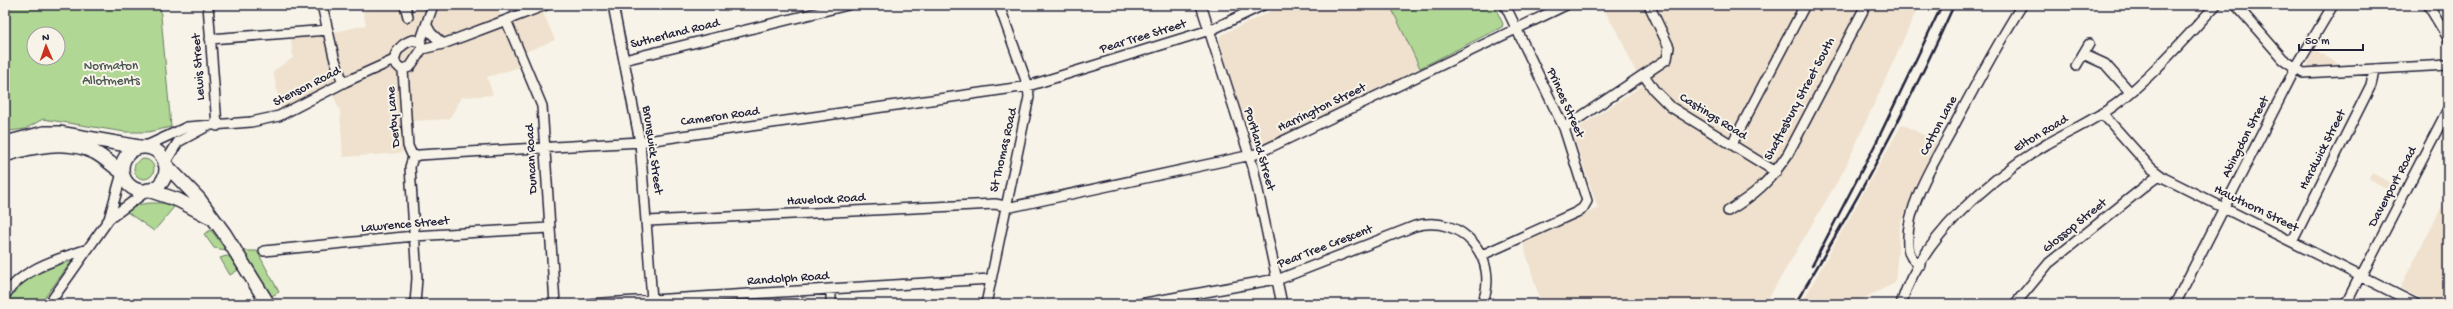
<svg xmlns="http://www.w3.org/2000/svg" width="2453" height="309" viewBox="0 0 2453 309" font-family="'Gochi Hand',sans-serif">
<rect width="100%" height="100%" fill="#f7f3e8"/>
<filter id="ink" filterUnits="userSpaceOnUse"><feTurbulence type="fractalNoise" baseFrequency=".025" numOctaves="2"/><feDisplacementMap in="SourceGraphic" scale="8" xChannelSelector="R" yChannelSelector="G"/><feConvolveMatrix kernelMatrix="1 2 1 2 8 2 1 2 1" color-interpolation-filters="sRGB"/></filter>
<g filter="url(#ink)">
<path fill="#efe1cd" d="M392 5H497L500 15 542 10 555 40 515 56 520 67 487 77 493 95 462 97 449 119 412 121 401 153 343 157 340 111 329 86 281 110 273 71 293 58 291 39 326 34 366 25 363 11Z
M1284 5H1390L1420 68 1258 146 1251 143 1219 40 1221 35Z
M1601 5H1919L1844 170 1765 304H1541L1523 243 1598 208 1573 135 1575 130 1642 86 1620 37Z
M2314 49 2340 65 2309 67 2307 64Z
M1902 124 1937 142 1900 224 1895 283 1852 304H1801Z
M2372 173 2399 187 2396 193 2369 179Z
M2448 195V304H2431L2400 288Z"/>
<path fill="#b0d793" stroke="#697c67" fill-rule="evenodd" d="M5 5H160L171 127 148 132H125L43 119 25 129 10 131 8 137 5 136ZM34 34H58V58H34Z
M1390 5H1494L1503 24 1502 27 1420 68Z
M134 169a10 10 0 1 1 20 0a10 10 0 1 1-20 0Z
M150 203H166L174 207 154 231 127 212 135 205Z
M211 230 226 250 214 248 204 234Z
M244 251H257L279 292 272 296Z
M226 256 230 257 238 270 230 275 220 258Z
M70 259 71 262 40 304H5C5 282 53 265 70 259Z"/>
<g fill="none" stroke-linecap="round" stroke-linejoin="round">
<g stroke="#22223b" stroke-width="12">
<path id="minor" d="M208 5 217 126
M322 5 334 57 343 83
M405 5 408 17
M613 5 640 142 652 300
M1201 5 1253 167 1282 304
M2236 5 2283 59 2303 73 2448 65
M2428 5 2448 38
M506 20 542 106 555 304
M427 26 431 33 443 44
M210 39 328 30
M414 40 420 43 422 49 410 67 401 69 395 63C393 52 403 42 414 40Z
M420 43 433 5
M422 49 443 44 546 5
M2083 54 2105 64 2130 92
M624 60 848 5
M2076 66 2089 44
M403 70 408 146 413 157 410 167 417 278 415 304
M1644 75 1654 90 1671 107 1776 172
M2102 113 2151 168 2164 178 2416 304
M1564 128 1667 59 1669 47 1649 5
M1732 144 1805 5
M144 147 187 127 251 122 279 116 345 82 394 60
M413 157 419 155 640 142 1028 86 1213 29 1263 5
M165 163 178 142 204 128
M1728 211C1757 193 1768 183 1788 154L1866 5
M109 219 122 173
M648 221 995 204 1011 207 1256 154 1566 5
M2292 242 2371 85 2374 70
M264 251 414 236 549 228
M1482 255 1577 212 1583 208 1587 201 1564 128 1505 5
M1920 265C1913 261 1908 254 1908 245 1905 205 1938 156 1956 122 1977 82 1998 43 2022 5
M2361 277 2448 109
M831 289V304
M5 295C23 268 58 259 88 249
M49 304 109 219 147 191
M587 304 990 279
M986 304 1029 97 1028 86 999 5
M1140 304 1282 278 1415 226C1462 213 1501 259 1482 304
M1901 304C1921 238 1990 178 2047 144 2070 131 2094 120 2115 105 2153 76 2184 39 2216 5
M2015 304 2049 263 2159 175
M2175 304 2295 69 2333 5
M2346 304 2360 276"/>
</g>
<g stroke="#22223b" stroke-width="16">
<path id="highway" d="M5 143 44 133H59L139 147
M122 169a22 22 0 1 1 44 0a22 22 0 1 1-44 0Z
M5 155C33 146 66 139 94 152 104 157 113 166 122 172
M165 164 199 199 224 233 268 304
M148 190 178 200 210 217"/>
</g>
<use href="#minor" stroke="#f7f3e8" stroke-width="9"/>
<use href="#highway" stroke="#f7f3e8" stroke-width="13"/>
<path stroke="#22223b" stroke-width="2.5" d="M1812 266 1878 139 1942 5
M1795 304C1854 207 1908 108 1954 5"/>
</g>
</g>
<g text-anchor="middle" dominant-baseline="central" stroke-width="4" stroke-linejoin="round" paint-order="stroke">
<g font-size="13" fill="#22223b" stroke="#f7f3e8">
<text transform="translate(675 34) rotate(-14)">Sutherland Road</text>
<text transform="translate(1143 37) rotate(-17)">Pear Tree Street</text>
<text transform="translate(199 67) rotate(-94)">Lewis Street</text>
<text transform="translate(307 87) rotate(-27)">Stenson Road</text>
<text transform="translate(1800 99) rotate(-62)">Shaftesbury Street South</text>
<text transform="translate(1565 103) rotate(66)">Princes Street</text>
<text transform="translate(1322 108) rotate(-26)">Harrington Street</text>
<text transform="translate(394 117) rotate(-95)">Derby Lane</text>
<text transform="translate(720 117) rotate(-8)">Cameron Road</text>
<text transform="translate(1713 117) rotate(32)">Castings Road</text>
<text transform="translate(1939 126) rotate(-62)">Cotton Lane</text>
<text transform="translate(2041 134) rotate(-31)">Elton Road</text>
<text transform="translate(2246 137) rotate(-63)">Abingdon Street</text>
<text transform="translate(1259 149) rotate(74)">Portland Street</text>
<text transform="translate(652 150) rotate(82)">Brunswick Street</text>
<text transform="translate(1004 150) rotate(-77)">St Thomas Road</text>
<text transform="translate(2323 150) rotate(-63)">Hardwick Street</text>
<text transform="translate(532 159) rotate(-93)">Duncan Road</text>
<text transform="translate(2393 187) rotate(-62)">Davenport Road</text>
<text transform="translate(826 200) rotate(-3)">Havelock Road</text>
<text transform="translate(2256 209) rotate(26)">Hawthorn Street</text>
<text transform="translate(405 225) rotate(-5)">Lawrence Street</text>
<text transform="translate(2075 226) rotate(-39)">Glossop Street</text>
<text transform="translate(1325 247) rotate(-21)">Pear Tree Crescent</text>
<text transform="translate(788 279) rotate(-4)">Randolph Road</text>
</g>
<g font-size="13" fill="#4d5855" stroke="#f7f3e8">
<text x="111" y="66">Normaton<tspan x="111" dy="15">Allotments</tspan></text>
</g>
</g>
<rect width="2453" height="309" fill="none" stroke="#f7f3e8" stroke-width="20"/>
<rect x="10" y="10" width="2433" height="289" fill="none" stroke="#22223b" stroke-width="1.5" filter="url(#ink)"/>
<g transform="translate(46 46) rotate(358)"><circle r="19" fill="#f7f3e8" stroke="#a29fa3"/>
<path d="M0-3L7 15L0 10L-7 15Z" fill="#c8321e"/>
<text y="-6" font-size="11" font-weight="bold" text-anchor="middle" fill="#22223b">N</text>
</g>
<path d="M2299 44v6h64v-6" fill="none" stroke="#22223b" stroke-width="2"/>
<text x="2305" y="44" font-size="12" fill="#22223b" stroke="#f7f3e8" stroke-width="3" paint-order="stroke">50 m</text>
</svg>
